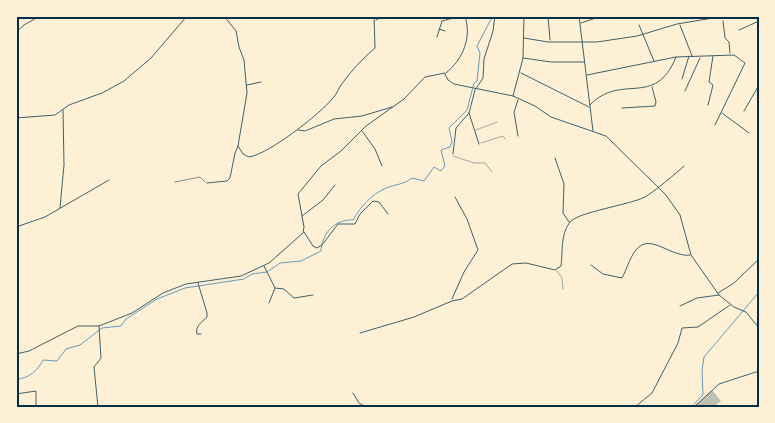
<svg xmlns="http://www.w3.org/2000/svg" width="775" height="423" viewBox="0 0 775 423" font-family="'Alegreya Sans',sans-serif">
<rect width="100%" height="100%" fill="#fdf0d5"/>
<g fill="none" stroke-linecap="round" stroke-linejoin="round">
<path stroke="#669bbc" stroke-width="1" d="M16 379C29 379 38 370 43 360L57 361 66 349 80 345 102 328 121 326 126 319 157 299 185 288 244 279 252 274 267 272 280 263 301 261 321 251C322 233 335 219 353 220 361 206 371 195 386 188 396 184 403 185 412 178L424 181 434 167 441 171 445 166 441 150 450 147 452 142 449 128 467 110 474 83 477 81 480 53 477 46 491 19 490 16
M694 404 703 395 702 370 704 357 759 292"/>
</g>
<path fill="#bec0b2" d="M712 390 721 401 713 407H696L695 405Z"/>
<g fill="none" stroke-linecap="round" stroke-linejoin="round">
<path stroke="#003049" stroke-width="0.5" d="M175 182 200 177 205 182"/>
<path stroke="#3f606c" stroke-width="0.5" d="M476 130 497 122
M481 143 503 136 505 139
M453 156 474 163H485L492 172
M557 271 562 278 563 289"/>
<path stroke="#3f606c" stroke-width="1" d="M548 16 550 40
M579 16 593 131
M376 20 384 16
M723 21 725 38 729 42 730 53
M581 23 602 16
M639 25 654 61
M680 25 692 56
M439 29 445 31
M739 30 759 21
M16 32 24 25 40 16
M437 37 442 21 461 16
M524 38 548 42H597L637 36 677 24 713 18
M523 58 551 62H584
M521 73 589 107
M587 75 676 57
M682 79 689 56
M247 85 261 82
M685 91 700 58
M513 96 523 58 524 16
M518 100 514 112 518 136
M590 105C621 72 655 109 676 57L734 55 745 63 715 125
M708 105 713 85 709 82 713 56
M622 108 655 106 656 102 652 87
M744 111 759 85
M469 113 479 144
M722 113 749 133
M16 118 55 115 69 105 102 93 124 81 151 58 187 16
M298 130 305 131 334 119 362 116 392 107
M362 131 375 149 382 166
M238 146 243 154 249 157C269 154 320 114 333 98 337 94 338 89 341 85 351 71 362 59 375 48L374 16
M453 154 456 128 469 113 475 90 483 78 484 59 493 31 495 16
M555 158 564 184 563 213 569 222
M207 183 227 181 230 178 235 153 238 146 247 93 244 60 239 47 236 31 224 16
M60 208 64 165 63 110
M302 216 323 200 335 185
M16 227 45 217 109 180
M304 232 313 246 317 248 322 245 338 224H355L360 214 373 201 379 202 388 214
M591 265 603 274 622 278C627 269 631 253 639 247 652 235 673 258 690 255
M264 266 275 288 269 303
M198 283 207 313V317C202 322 195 326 197 334H201
M275 288 284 289 294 298 313 295
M718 293 734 283 759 259
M452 299 464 272 478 250 467 219 455 197
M680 306 697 298 719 295
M360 333 414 317 452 301 462 299 512 264 526 263 555 270 561 266C563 252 560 235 570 222 578 212 629 205 645 197 651 194 678 172 684 166
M353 393 359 403 366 407
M16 394 36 391V407
M98 407 94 367 101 358 99 326
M635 407 652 393 678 343 682 328 698 327 730 305
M694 407 719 384 759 371"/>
<path stroke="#3f606c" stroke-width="1" d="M446 73C463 59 472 38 465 16
M445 74 448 80 454 84 513 96 535 106 551 117 606 136 666 195 680 215 691 255 719 295 734 307 746 312 759 328
M16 354 29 351 78 326H99L132 313 163 293 186 284 241 276 269 263 303 233 304 227 298 194 321 166 341 151 366 126 404 99 425 77 445 73"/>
</g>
<rect width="775" height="423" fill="none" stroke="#fdf0d5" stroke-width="35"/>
<rect x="18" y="18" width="740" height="388" fill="none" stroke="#003049" stroke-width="2"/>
</svg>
